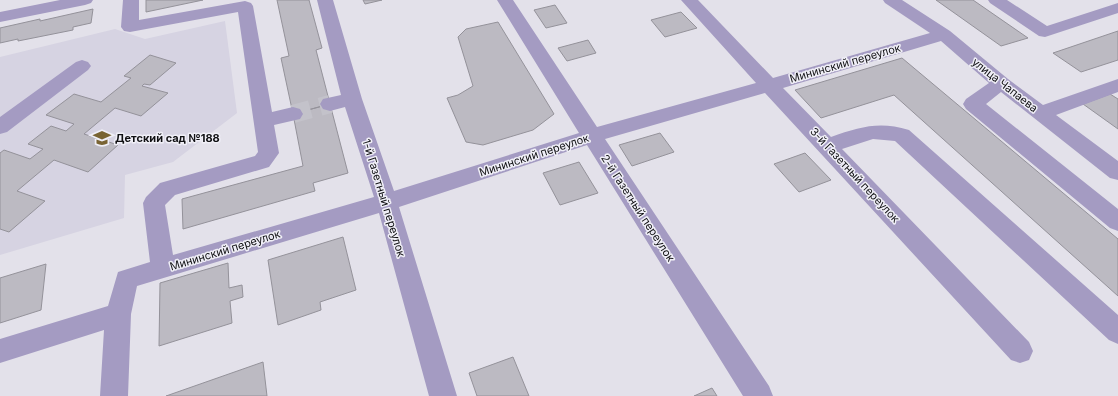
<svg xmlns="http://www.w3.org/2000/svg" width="1118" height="396" viewBox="0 0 1118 396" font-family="Inter,sans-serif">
<rect width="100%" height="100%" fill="#e3e1ea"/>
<path fill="#d6d3e2" d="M225 21 237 113 173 162 125 175 124 218 0 255V57L115 29 145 39Z"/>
<path fill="#bcbac2" stroke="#94929a" d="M146 0H203L146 12Z
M277 0H309L322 48 316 50 330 104 293 114 281 58 289 56Z
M363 0H382L365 4Z
M936 0H973L1028 38 1001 46Z
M555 5 567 23 546 28 534 10Z
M93 9 91 23 73 27V30L18 41V39L0 43V28L40 19V21Z
M681 12 697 28 665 37 651 20Z
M498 22 554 114 533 130 483 145 466 142 447 98 458 95 473 86 458 37 466 29Z
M1118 31V60L1081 72 1053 53Z
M588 40 596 53 567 61 558 48Z
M150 55 176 63 150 85 144 84 142 86 168 93 141 116 115 108 84 134 118 145 88 172 54 160 17 191 45 201 9 232 0 229V153L4 150 30 159 43 149 28 144 51 126 66 131 74 124 46 115 74 94 101 102 131 78 124 76Z
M902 58 1118 239V296L894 95 821 118 795 90Z
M1110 94 1118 99V129L1083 104Z
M330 104 348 173 313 183 315 191 183 229 182 199 303 166 293 114Z
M660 133 674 152 632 166 619 145Z
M805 153 831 180 799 192 774 164Z
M579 162 598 193 560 205 543 173Z
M343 237 356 290 320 302 321 310 278 325 268 260Z
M228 263 229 288 242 285 243 297 230 301 232 323 159 346 160 283Z
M46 264 41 310 0 323V278Z
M513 357 529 396H477L469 373Z
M263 362 267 396H166Z
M712 388 717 396H694Z"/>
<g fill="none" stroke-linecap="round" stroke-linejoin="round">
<path stroke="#c3c2ca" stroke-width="18" stroke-dasharray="18 10" stroke-linecap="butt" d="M293 114 330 104"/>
<path fill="#a49bc2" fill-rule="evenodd" d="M60 0H93L91 3 85 5 0 22V12Z
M123 0H139V20L245 1 251 3 253 6 272 112 293 107 300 109 303 114 300 119 274 125 279 153 269 167 175 195 165 205 173 255 374 197 345 107 330 111 323 109 320 104 323 99 341 95 317 0H333L362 99 394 191 579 133 497 0H513L597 127 756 83 681 0H698L773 78 930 33 885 3 883 0H902L950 31 1008 79 1043 105 1118 79V92L1056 115 1118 161V180L1110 178 1001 92 986 104 1118 209V231L1110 228 966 109 963 104 966 99 989 83 941 41 783 88 831 137C860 127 879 121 909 130L1118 315V344L1109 340 895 141 873 139 842 149 1029 342 1033 351 1029 360 1020 363 1011 360 765 93 605 139 769 386 773 396H743L587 145 399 207 457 396H429L379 213 137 286 131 314 128 396H100L104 330 0 363V339L108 306 118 272 150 262 143 203 146 197 160 183 255 156 258 152 238 12 130 32 124 31 121 27Z
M988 0H1007L1047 26 1118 3V13L1045 37 1039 36 990 3Z
M82 60 88 62 91 66 88 70 7 132 0 134V117L76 62Z"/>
</g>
<defs>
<g id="school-bare" transform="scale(1.38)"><path d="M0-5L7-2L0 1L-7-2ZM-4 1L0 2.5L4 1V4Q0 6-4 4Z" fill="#796433" stroke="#f0eff7" stroke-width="2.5" paint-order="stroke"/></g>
</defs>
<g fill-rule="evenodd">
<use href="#school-bare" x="102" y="138"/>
</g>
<g text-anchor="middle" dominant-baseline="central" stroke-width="3" stroke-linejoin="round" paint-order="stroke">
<g font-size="11" fill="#101013" stroke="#f0eff7">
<text transform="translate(845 63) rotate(-16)">Мининский переулок</text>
<text transform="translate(1005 85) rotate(38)">улица Чапаева</text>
<text transform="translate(534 155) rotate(-18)">Мининский переулок</text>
<text transform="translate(855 175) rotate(47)">3-й Газетный переулок</text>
<text transform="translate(384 198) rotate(73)">1-й Газетный переулок</text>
<text transform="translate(638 208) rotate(57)">2-й Газетный переулок</text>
<text transform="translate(225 250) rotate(-17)">Мининский переулок</text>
</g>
<g font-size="11" font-weight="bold" fill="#101013" stroke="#f0eff7" text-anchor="start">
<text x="115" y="138">Детский сад №188</text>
</g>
</g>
</svg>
